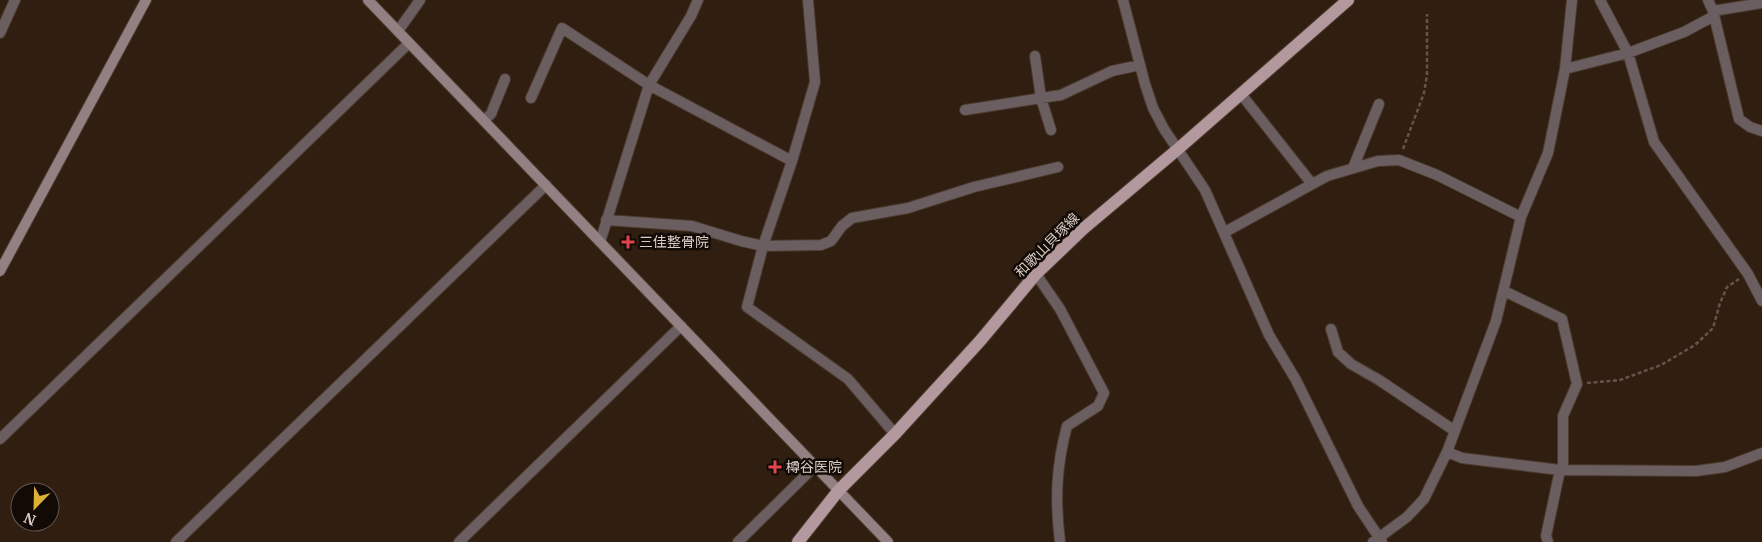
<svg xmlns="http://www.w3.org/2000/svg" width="1762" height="542" viewBox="0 0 1762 542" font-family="Merriweather,'Noto Sans JP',serif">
<rect width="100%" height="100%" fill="#301e11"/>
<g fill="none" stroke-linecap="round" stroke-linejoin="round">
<g stroke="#4b3a2e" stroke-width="12">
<path id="street" d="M808 0 815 82 792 161 763 246 747 307 848 379 895 434
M1123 0 1145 84 1153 108 1164 129 1205 190 1269 335 1296 380 1358 506 1382 542
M1600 0 1628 53 1654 142 1748 274 1762 301
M1708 0 1713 11 1739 119 1750 127 1762 131
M1713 11 1762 3
M398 31 420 0
M0 33 15 0
M1035 56 1041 98 1051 130
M1565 69 1628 53 1684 32 1714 16
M1241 94 1312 184
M531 98 562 28 649 85 792 161
M965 110 1061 95 1112 71 1140 65
M484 120 491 114 505 79
M1353 168 1379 104
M606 220 692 226 741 241 763 246 821 245 831 241 842 226 852 218 908 208 974 187 1058 167
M1225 232 1327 176 1378 161 1399 160 1437 175 1521 217
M600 242 649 85 691 16 698 0
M1036 274 1060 309 1104 393 1098 406 1067 426C1056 467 1055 500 1060 542
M1504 291 1562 319 1577 384 1563 416V470
M1331 329 1338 352 1351 364 1379 380 1455 431
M0 439 409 43
M1447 452 1462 458 1560 470 1696 471 1725 467 1762 453
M176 542 546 185
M459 542 681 326
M738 542 815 466
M1373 542 1407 517 1424 499 1447 452 1496 321 1521 217 1548 153 1565 69 1572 0
M1548 542 1546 536 1560 470"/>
</g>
<g stroke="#4b3a2e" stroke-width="12">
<path id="secondary" d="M368 0 888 542
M0 271 146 0"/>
</g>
<g stroke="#4b3a2e" stroke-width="14">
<path id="primary" d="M798 542 839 490 895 434 980 341 1036 274 1083 229 1178 149 1348 0"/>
</g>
<path stroke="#655449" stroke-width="2.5" stroke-dasharray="4 2.5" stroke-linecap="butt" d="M1403 149 1424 93 1427 75V14
M1587 383 1620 380 1661 365 1695 345 1713 328 1720 303 1727 287 1739 279"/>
<use href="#street" stroke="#6b5e60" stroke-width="10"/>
<use href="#secondary" stroke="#938083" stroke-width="10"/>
<use href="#primary" stroke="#b3999e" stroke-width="12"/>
</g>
<g fill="#e0444e" stroke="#120a05" stroke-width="2">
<path d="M625.5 234.5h5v5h5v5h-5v5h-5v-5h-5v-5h5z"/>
<path d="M772.5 459.5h5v5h5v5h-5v5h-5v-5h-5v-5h5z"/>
</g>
<g text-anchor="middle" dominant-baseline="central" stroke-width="5" stroke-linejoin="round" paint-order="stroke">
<g font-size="14" fill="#dbcec6" stroke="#120a05" text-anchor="start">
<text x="639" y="242">三佳整骨院</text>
<text x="786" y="467">樽谷医院</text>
</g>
<g font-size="14" fill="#dbcec6" stroke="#120a05">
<text transform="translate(1047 245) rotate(-45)">和歌山貝塚線</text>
</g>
</g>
<g transform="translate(35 507) rotate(203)"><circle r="24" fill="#120a05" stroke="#625852"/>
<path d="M0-4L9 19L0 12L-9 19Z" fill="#ddb133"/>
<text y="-8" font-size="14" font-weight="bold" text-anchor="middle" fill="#dbcec6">N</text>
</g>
</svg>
